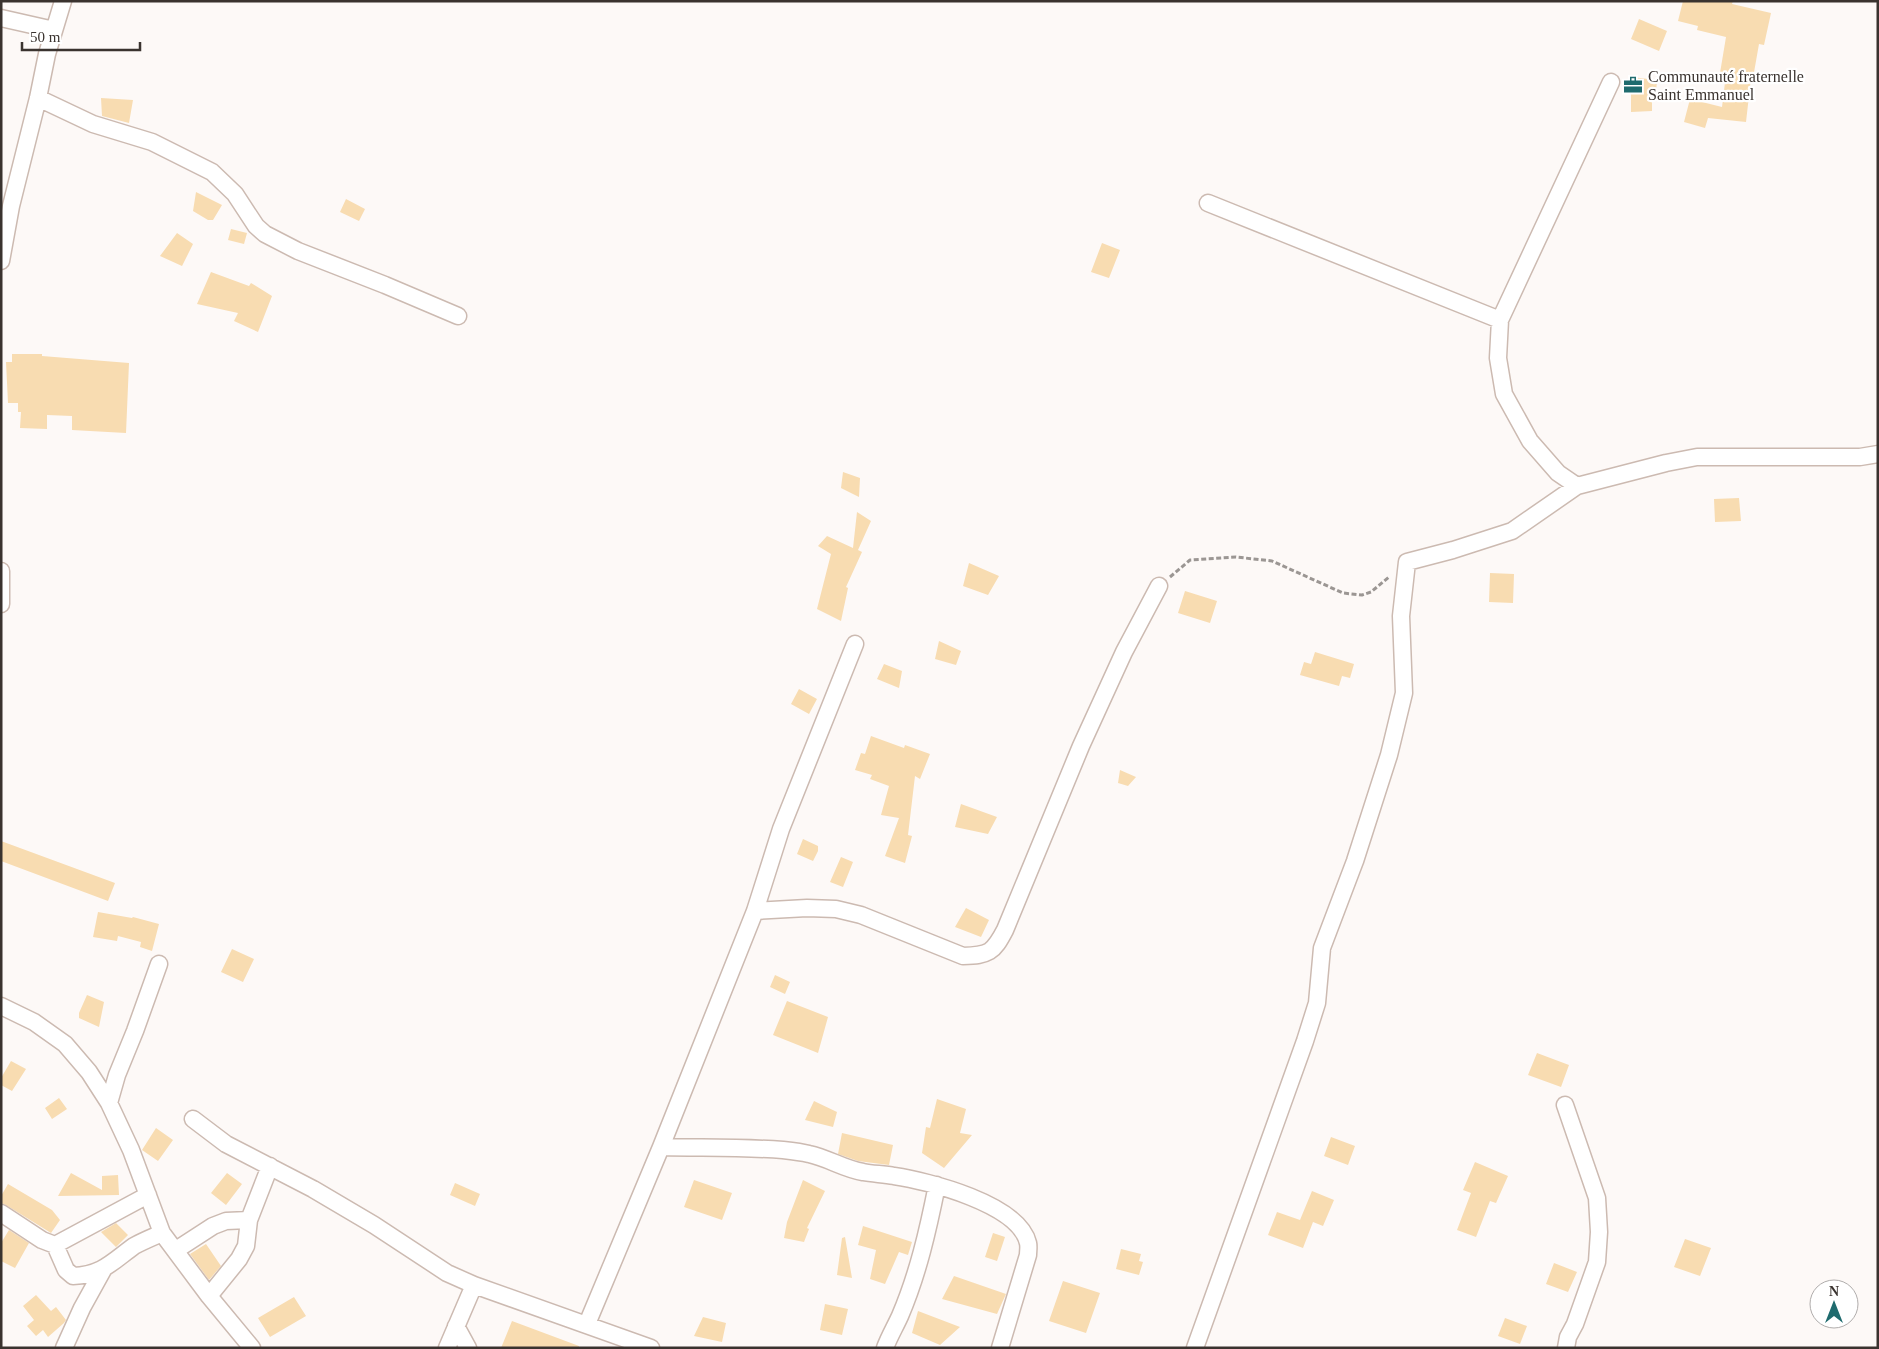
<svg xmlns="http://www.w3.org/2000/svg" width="1879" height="1349" viewBox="0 0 1879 1349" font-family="Georgia,serif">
<rect width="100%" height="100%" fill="#fdf9f7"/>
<path fill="#f8dcb1" d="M1683 1H1733L1732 4 1771 13 1764 45 1759 44 1753 78H1751L1746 122 1708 118 1705 128 1684 122 1690 99 1722 107 1726 74 1720 73 1726 37 1697 30 1698 26 1678 21Z
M1639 19 1667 31 1659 51 1631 39Z
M1631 77 1657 80 1656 93H1652V111L1631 112Z
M101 98 133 100 129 123 102 116Z
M196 192 222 205 213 220H208L193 211Z
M346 199 365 209 359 221 340 212Z
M231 229 247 233 244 244 228 240Z
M177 233 193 244 182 266 160 256Z
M1102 243 1120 250 1109 278 1091 272Z
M211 272 249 286 251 283 272 296 258 332 234 321 238 313 197 304Z
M12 354H42V356L129 363 126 433 72 430V416L47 415V429L20 428 21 412H18V403H8L6 362H12Z
M843 472 860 478 859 497 841 488Z
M1739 498 1741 521 1715 522 1714 499Z
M857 512 871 521 858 550 862 552 846 587 848 588 841 621 817 609 831 554 818 546 827 536 853 548Z
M969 563 999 576 988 595 963 586Z
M1490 573 1514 574 1513 603 1489 602Z
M1185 591 1217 601 1210 623 1178 613Z
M939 641 961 651 956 665 935 659Z
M1315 652 1354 664 1350 678 1342 676 1339 686 1300 675 1304 662 1311 664Z
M884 664 902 671 899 688 877 679Z
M799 689 817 699 809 714 791 704Z
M871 736 904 748 905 745 930 754 920 779 915 776 908 835 912 836 905 863 885 856 899 818 881 815 889 786 870 779 872 775 855 770 861 753 865 754Z
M1120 770 1136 777 1128 786 1118 783Z
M961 804 997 817 988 834 955 827Z
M803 839 818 846V851L813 861 797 854Z
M1 841 115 883 108 901 1 861Z
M841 857 853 862 843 887 830 882Z
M966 908 989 920 981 937 955 927Z
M98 912 132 918 133 917 159 924 152 951 140 947 141 942 118 936 117 941 93 937Z
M232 949 254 959 243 982 221 972Z
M775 975 790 982 785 994 770 987Z
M87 995 104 1002 99 1027 79 1018V1013Z
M787 1001 828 1017 818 1053 773 1035Z
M1537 1053 1569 1065 1561 1087 1528 1075Z
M11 1061 26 1069 12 1091 1 1085V1078Z
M59 1098 67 1109 52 1119 45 1108Z
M937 1099 966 1109 960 1133 972 1135 944 1168 922 1153 926 1127 930 1128Z
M814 1101 837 1112 833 1127 805 1120Z
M156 1128 173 1140 158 1161 142 1150Z
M842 1133 893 1145 889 1165 858 1161 838 1154Z
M1331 1137 1355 1146 1348 1165 1324 1156Z
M1475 1162 1508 1176 1496 1203 1490 1201 1476 1237 1457 1230 1471 1193 1463 1190Z
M71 1173 102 1190V1176L118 1175 119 1195 58 1196Z
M227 1173 242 1184 226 1205 211 1193Z
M694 1180 732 1193 722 1220 684 1207Z
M803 1180 825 1191 807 1228 809 1229 804 1242 784 1238 787 1222Z
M455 1183 480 1194 475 1206 450 1195Z
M8 1184 52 1210 60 1220 51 1233 6 1205 1 1203V1196Z
M1312 1191 1334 1200 1323 1226 1313 1222 1303 1248 1268 1235 1277 1212 1300 1220Z
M116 1223 128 1235 116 1247 101 1232Z
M863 1226 912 1242 908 1255 899 1252 885 1284 870 1279 876 1250 858 1245Z
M9 1230 29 1243 15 1268 1 1261V1243Z
M993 1233 1005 1237 997 1261 985 1257Z
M845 1237 852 1278 837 1275 842 1238Z
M1685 1239 1711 1248 1700 1276 1674 1267Z
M206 1244 221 1266 209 1280 190 1254Z
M1121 1249 1141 1254 1139 1261 1143 1262 1139 1275 1116 1269Z
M1554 1263 1577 1272 1568 1292 1546 1284Z
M954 1276 1006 1294 997 1314 942 1299Z
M1063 1281 1100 1293 1086 1333 1049 1321Z
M36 1295 51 1311 56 1307 66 1320 64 1323 48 1337 43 1330 36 1336 27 1326 34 1320 23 1306Z
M294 1297 306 1316 270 1337 258 1318Z
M825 1304 848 1309 842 1335 820 1330Z
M918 1311 960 1327 940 1345 912 1333Z
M703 1317 726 1323 722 1342 694 1336Z
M1505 1318 1527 1326 1520 1344 1498 1336Z
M512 1321 579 1346V1348H501Z"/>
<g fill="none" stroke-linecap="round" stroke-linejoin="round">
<g stroke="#ccbab1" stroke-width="19">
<path id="minor" d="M1 18 54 30
M38 98 93 124 152 142 212 172 235 194 256 226 265 234 298 251 385 285 458 316
M1208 203 1500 320
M1 261 11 206 38 98 47 54 63 1
M1577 486 1558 473 1530 441 1504 394 1498 358 1500 320 1611 82
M1 571V604
M755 911 807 908 836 909 861 915 963 956C989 955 993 953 1005 930L1081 746 1124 652 1159 586
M1 1006 34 1022 65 1044 89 1072 109 1103 131 1150 162 1233 209 1296 252 1348
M109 1103 117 1075 135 1031 159 964
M1565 1105 1597 1198 1599 1232 1597 1262 1575 1324 1568 1337 1566 1348
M193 1119 226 1144 313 1189 374 1225 447 1273 474 1285 651 1348
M661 1147C702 1148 743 1147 783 1150 792 1151 801 1152 809 1154 828 1158 844 1169 863 1172 873 1174 884 1174 894 1176 928 1181 1019 1204 1028 1243 1029 1247 1028 1251 1028 1255L1000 1348
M1 1213 42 1240 55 1245 148 1195
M55 1245 66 1270 73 1276C102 1275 112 1262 134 1246 143 1241 153 1237 162 1233
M176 1250 213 1226 226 1221 249 1220
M209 1296 239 1259 246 1246 249 1220 270 1166
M587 1324 661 1147 755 911 781 829 855 644
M456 1326 468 1348
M64 1348 82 1308 103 1270
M447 1348 474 1285
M885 1348C889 1337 895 1327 900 1316 918 1274 928 1230 937 1185
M1195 1348 1305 1041 1317 1003 1322 948 1355 861 1389 755 1404 693 1401 616 1407 562 1453 550 1512 531 1577 486 1666 463 1697 457H1860L1878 454"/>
</g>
<path stroke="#9b9693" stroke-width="3" stroke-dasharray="5 2.5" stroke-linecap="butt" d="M1170 577 1190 560 1236 557 1272 561 1343 593 1362 595 1371 592 1389 577"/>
<use href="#minor" stroke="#fff" stroke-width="16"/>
</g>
<defs>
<g id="office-bare" transform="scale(1.5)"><path d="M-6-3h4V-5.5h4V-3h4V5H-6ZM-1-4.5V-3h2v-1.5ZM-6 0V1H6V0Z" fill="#1f6b6e" stroke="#fff" stroke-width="2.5" paint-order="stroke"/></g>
</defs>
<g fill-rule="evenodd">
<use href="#office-bare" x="1633" y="85"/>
</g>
<g text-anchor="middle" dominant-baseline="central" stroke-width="4.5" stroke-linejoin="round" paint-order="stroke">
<g font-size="16" fill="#3a332f" stroke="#fff" text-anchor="start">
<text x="1648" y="76">Communauté fraternelle<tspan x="1648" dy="18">Saint Emmanuel</tspan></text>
</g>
</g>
<rect width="1879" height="1349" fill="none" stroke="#3a332f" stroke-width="5"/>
<g transform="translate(1834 1304)"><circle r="24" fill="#ffffff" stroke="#b0adac"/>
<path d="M0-4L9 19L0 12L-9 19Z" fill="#1f6b6e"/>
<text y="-8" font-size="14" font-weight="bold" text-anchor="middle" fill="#3a332f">N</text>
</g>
<path d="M22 42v8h118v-8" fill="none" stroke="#3a332f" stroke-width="2.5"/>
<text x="30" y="42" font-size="15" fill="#3a332f" stroke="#ffffff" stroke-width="4" paint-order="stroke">50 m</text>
</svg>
